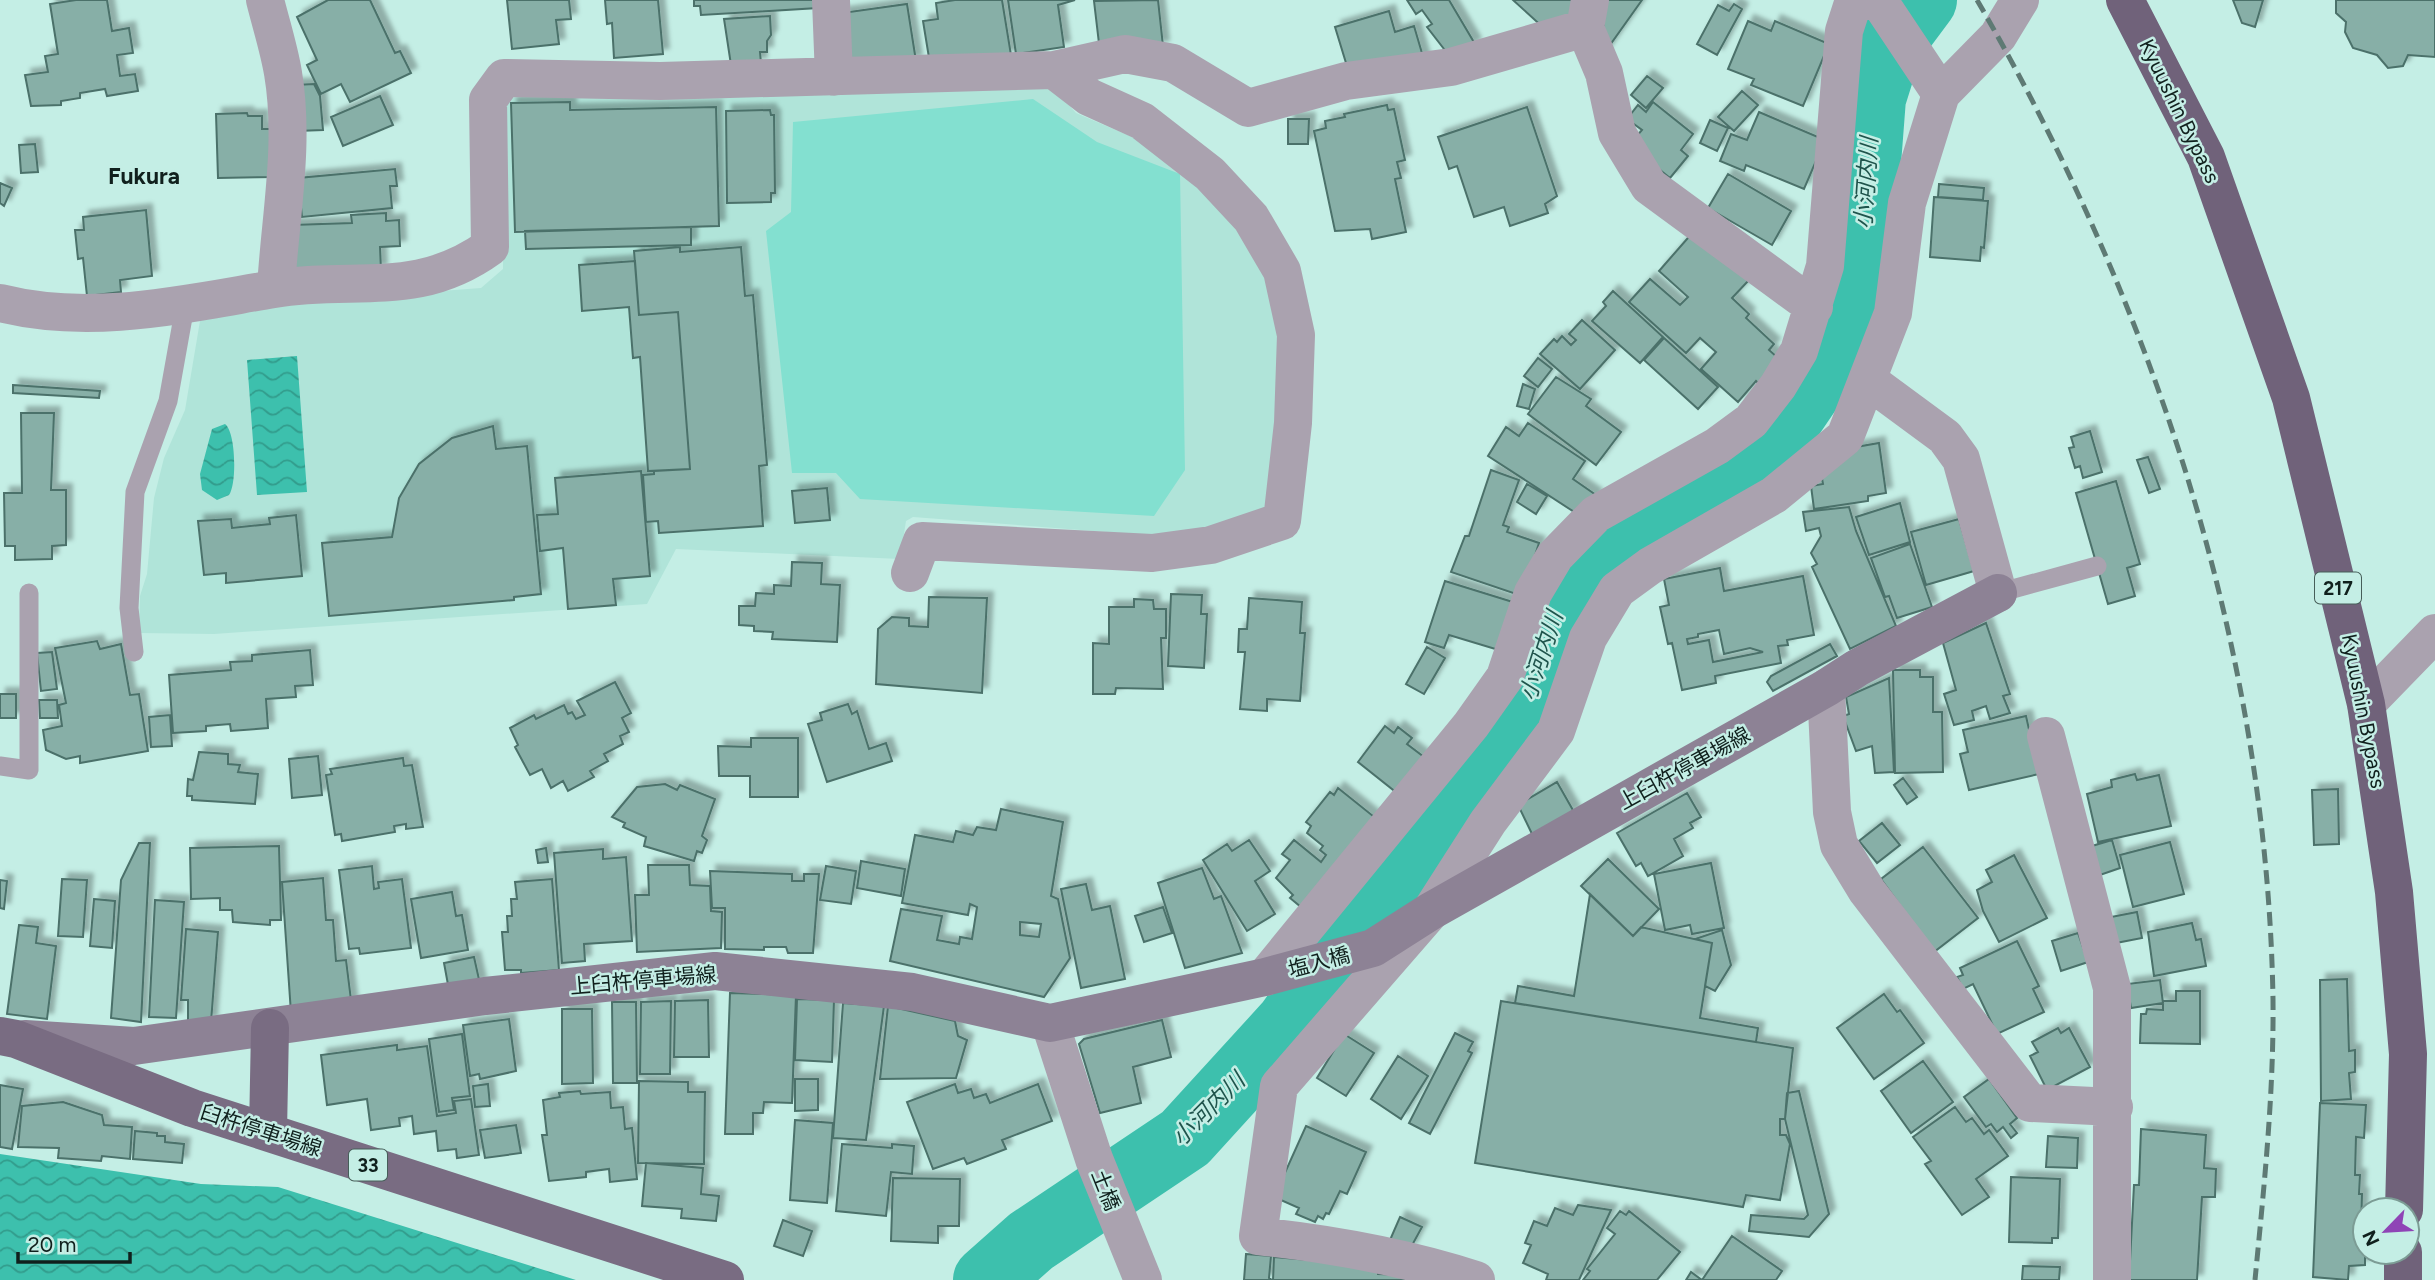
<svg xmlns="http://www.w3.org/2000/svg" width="2435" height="1280" viewBox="0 0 2435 1280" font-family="Figtree,'Noto Sans JP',sans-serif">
<defs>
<pattern id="water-waves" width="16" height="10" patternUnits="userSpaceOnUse" patternTransform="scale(1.75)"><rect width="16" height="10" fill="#3dc0ad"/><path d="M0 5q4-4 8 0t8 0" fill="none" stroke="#329c8c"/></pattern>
<filter id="shadow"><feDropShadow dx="6" dy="-6" stdDeviation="2" flood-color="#0004"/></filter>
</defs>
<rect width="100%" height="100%" fill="#c4eee5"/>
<path fill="#b0e4d9" d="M1043 76 1076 113 1165 151 1235 212 1280 307 1271 516 1159 536 913 517 906 521 900 559 676 549 647 604 214 634 139 633 140 596 147 574 154 498 164 458 185 410 200 321 254 305 481 288 503 269 504 98Z"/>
<path fill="#83e0d0" d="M1033 99 1097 142 1180 174 1185 470 1154 516 860 499 836 473H792L766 231 791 212 793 122Z"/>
<path fill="url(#water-waves)" d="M297 356 307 492 257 495 247 360Z
M225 424C236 432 237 484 229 495L217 500 202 490 200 474 212 429Z
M0 1154 201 1184 278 1187 576 1280H0Z"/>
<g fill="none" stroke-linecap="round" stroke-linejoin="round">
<path stroke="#3dc0ad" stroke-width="68" d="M987 1280 1031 1241 1185 1138 1289 1024 1457 789 1522 715 1560 596 1610 545 1733 472 1783 427 1828 361 1857 293 1872 98 1888 47 1923 0"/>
</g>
<path fill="#87afa7" stroke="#4b716a" stroke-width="2" fill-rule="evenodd" filter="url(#shadow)" d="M76 0H107L112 31 129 28 133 53 117 55 120 76 135 74 138 91 107 96 105 89 80 93V98L61 101V105L31 106 25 75 48 72 45 56 58 54 50 4Z
M328 0H370L395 53 400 51 411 73 350 102 341 84 321 94 307 65 317 60 297 17Z
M507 0H569L571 19 556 20 559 44 512 49Z
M605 0H658L663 54 614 58 612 23 607 24Z
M694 0H818V8L701 15 700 6H694Z
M955 0H1002L1011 55 930 64 923 21 938 19 936 3Z
M1008 0H1075L1058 5 1064 47 1016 54Z
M1158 0 1163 46 1100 52 1094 1Z
M1407 0H1449L1475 44 1451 58 1427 27 1432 24 1422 10 1416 14Z
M1513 0H1579V8L1547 31Z
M1602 0H1642L1605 52Z
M2233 0H2263L2255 27 2242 23Z
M2336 0H2435V57L2408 55 2403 66 2388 68 2377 55 2353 48 2345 32 2346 22 2336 13Z
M907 4 916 61 850 70 842 13Z
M1734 4 1742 9 1717 55 1697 44 1718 5 1729 11Z
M1389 11 1395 32 1414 26 1424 60 1350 76 1335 27Z
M770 16 771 35 767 41V52H760L761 63 731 65 724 19Z
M1748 21 1771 31 1775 21 1829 44 1803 106 1751 85 1754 79 1728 69Z
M1647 76 1663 88 1646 108 1631 95Z
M314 84 320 96 323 130 297 131 294 85Z
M1742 91 1758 105 1734 131 1718 117Z
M380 96 393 125 343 146 331 117Z
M570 102V110L716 107 719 226 515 232 511 103Z
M1653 102 1693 134 1681 150 1688 156 1670 178 1639 153 1635 138 1642 130 1627 119 1638 105 1646 112Z
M1387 105 1388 110 1394 109 1405 160 1397 162 1401 178 1395 179 1406 232 1372 239 1370 229 1335 231 1314 131 1326 128 1325 121 1345 117 1344 114Z
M1527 107 1557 196 1545 204 1548 213 1510 226 1504 207 1474 217 1457 166 1449 169 1438 137Z
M770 110 771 115H774L775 193H771V202L727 203 726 111Z
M1759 112 1825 140 1804 189 1746 165 1744 171 1720 161 1731 134 1747 140Z
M247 113 248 116H262V129H273L274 177 218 178 216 114Z
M1288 119H1309L1308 144H1288Z
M1710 120 1728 128 1717 151 1700 143Z
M35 144 38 172 21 173 19 145Z
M395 169 397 186H390L392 208 302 217 298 178Z
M1728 174 1791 211 1772 245 1708 208Z
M0 183 12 188 4 206 0 203Z
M1939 184 1984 188 1983 200 1938 197Z
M1934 197 1988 201 1984 248 1981 247 1980 261 1930 257Z
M146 210 152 276 120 280 121 292 87 296 83 258 78 259 75 230H84L83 217Z
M386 213V221L399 220 400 246 380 247 381 270 293 273 291 225 352 223 351 215Z
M691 227V245L526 249 525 231Z
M1694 231 1749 280 1732 298 1749 314 1746 318 1774 344 1769 350 1778 358 1760 385 1756 381 1738 402 1701 369 1716 352 1700 338 1686 353 1629 302 1650 279 1680 305 1688 297 1659 271Z
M680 247V252L741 247 745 296 753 295 767 465 759 466 763 526 659 533 658 521 646 522 643 475 654 474V471L690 469 678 312 639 315 634 251Z
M635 261 639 315 678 312 690 469 648 471 640 357 633 358 629 307 582 311 579 265Z
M1613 291 1663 337 1640 363 1592 321 1606 306 1603 302Z
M1582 320 1615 350 1580 389 1540 354 1554 339 1557 342 1562 336 1571 345 1576 340 1569 334Z
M1664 338 1718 387 1698 409 1644 360Z
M1538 358 1552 369 1538 387 1524 376Z
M1556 377 1591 399 1586 406 1621 432 1596 465 1528 414Z
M1523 384 1535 389 1529 409 1517 406Z
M13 385 100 391 99 398 13 393Z
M21 413H54L51 490H66V545L52 546V559L15 560V546H5L4 493H22Z
M1528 423 1585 461 1573 479 1596 495 1582 517 1488 456 1506 427 1519 436Z
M493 426 496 449 527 446 541 594 514 597V600L329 616 322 543 392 537 399 498 419 464 452 438Z
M2090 431 2102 472 2083 478 2080 466 2075 468 2069 448 2074 447 2071 437Z
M1879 443 1886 493 1868 496V501L1814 509 1811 486 1823 484 1821 473 1839 450Z
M2148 457 2160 489 2149 493 2137 460Z
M1491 470 1519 480 1503 525 1509 527 1507 532 1539 543 1522 596 1451 572 1465 536H1469Z
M641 471 650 576 613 579 616 605 568 609 563 548 540 551 537 515 558 514 555 478Z
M2116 481 2140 564 2127 568 2135 596 2108 604 2076 493Z
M1527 484 1547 496 1536 514 1517 502Z
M827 488 830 520 795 523 792 491Z
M1900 503 1910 542 1869 555 1856 517Z
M1849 507 1856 531 1896 626 1850 649 1812 567 1817 564 1811 553 1821 536 1819 528 1806 531 1803 512Z
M296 515 302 576 226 583V573L204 575 198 521 231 519 232 528 270 524 269 518Z
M1959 519 1974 571 1926 585 1911 532Z
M1910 544 1932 607 1897 618 1889 596 1885 597 1871 558Z
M792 562 822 563 821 584 840 585 837 642 772 639 773 632 754 631V626L739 625V606H755L756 593 774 594V585L791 586Z
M1720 568 1724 591 1803 576 1814 635 1787 640 1788 645 1778 646 1781 663 1715 676 1716 683 1682 690 1672 643 1668 644 1660 607 1669 605 1664 579ZM1719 630 1724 654 1750 648 1763 652 1713 662 1709 640 1688 644 1687 639 1698 637V634Z
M1445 581 1516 603 1502 651 1449 635 1444 648 1425 642Z
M1171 594 1202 595 1201 614H1207L1204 668 1168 666Z
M929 597 987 598 982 693 876 684 878 629 892 617 909 618V626L928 627Z
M1249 598 1302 602 1300 633H1305L1300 701 1267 699V711L1240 709 1245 652H1238L1239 629H1247Z
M1134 599 1153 600 1154 609H1166V638H1161L1163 689 1116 688 1115 694H1093V643L1109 644V607H1134Z
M1986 623 2010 694 2003 696 2010 713 1990 719 1986 706 1972 711 1974 720 1954 725 1944 694 1956 690 1943 643Z
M97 641 100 649 121 644 130 695 139 694 148 751 80 763V756L66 759 46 750 43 730 62 726 59 705 66 703 55 648Z
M1830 644 1837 656 1773 691 1767 682 1771 676Z
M1427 647 1445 658 1424 694 1406 684Z
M310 650 313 685 295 686 296 697 266 699 268 728 231 731 230 724 206 726V731L173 733 169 675 231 670 230 662 252 661V655Z
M52 652 57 689 41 691 37 653Z
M1893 670H1920V677H1933V712H1942L1943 772 1895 773Z
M1889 678 1894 772 1875 773 1872 746 1856 751 1843 716 1849 714 1846 697Z
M615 682 631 713 622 718 629 732 620 736 623 744 604 754 608 761 590 771 594 777 568 791 563 781 551 788 542 769 530 775 515 747 518 745 510 728 534 715 536 719 564 705 568 714 572 712 576 719 585 715 577 701Z
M0 694H16V718H0Z
M39 700H57L58 718H40Z
M848 704 852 714 857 711 869 749 886 743 892 761 827 782 808 724 822 720 820 713Z
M170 715 172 746 151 747 149 717Z
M2026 716 2039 774 1969 790 1960 754 1968 752 1963 730Z
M1385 726 1394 733 1398 727 1412 738 1407 744 1424 757 1397 793 1358 762Z
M751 738H798V797H750V776H719L718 746 751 747Z
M199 752 228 754V764L240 765 238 772 258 774 255 804 192 800V796H187L188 779 193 780Z
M318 756 322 795 292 798 289 759Z
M403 758 404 766 412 765 423 827 406 829V824L394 826 395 832 342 841 341 834 335 835 326 775 332 774 330 769Z
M2135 774 2137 780 2159 775 2171 826 2098 842 2087 794 2112 787 2111 780Z
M1903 778 1917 797 1907 804 1894 785Z
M1557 782 1574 812 1533 836 1518 805Z
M665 784 677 790 680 785 715 799 702 836 707 840 702 853 697 851 694 861 644 846 646 837 623 827 625 823 612 817 637 787Z
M1338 788 1378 820 1301 907 1290 898 1293 895 1276 878 1290 860 1282 854 1294 840 1321 862 1326 855 1320 850 1323 846 1307 833 1311 826 1306 822 1330 792 1334 795Z
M2338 789 2339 844 2314 845 2312 790Z
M1687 793 1701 817 1690 823 1693 828 1674 839 1683 856 1648 876 1641 863 1636 866 1617 833Z
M1001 809 1063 822 1051 896 1058 899 1070 958 1044 997 890 961 901 909 942 916 937 940 959 944 960 937 972 939 977 907 970 904 968 915 902 903 915 835 953 842 956 831 973 835 977 827 996 830ZM1020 922 1041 924 1039 937 1020 935Z
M1882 823 1900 845 1877 863 1859 841Z
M1249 840 1270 871 1255 881 1275 914 1247 931 1203 860 1227 844 1232 851Z
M2112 840 2120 868 2100 875 2092 846Z
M2170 842 2184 894 2133 907 2120 855Z
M139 843H150L141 1022 111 1018 121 880Z
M279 846 281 920H270V925L233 922 232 910H220V898L191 899 190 848Z
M1923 847 1978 918 1934 952 1881 879Z
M546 848 548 862 538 863 536 850Z
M603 849V859L626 857 632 941 584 944 585 961 562 963 554 853Z
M2014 855 2047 918 1999 942 1983 911 1977 890 1992 882 1986 870Z
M1608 859 1659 909 1633 936 1581 886Z
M861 861 905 869 901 896 857 888Z
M1711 863 1724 928 1692 934 1690 925 1665 930 1654 874Z
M648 865H689L690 885 710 886 711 911 722 912 721 948 637 952 635 895H649Z
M372 866 374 889 379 888 378 882 402 879 411 948 360 954 359 948 349 949 339 870Z
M826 866 856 871 851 904 820 900Z
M1202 868 1214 899 1221 896 1242 953 1185 968 1158 883Z
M710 871 792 874V881H804V874H819L813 953H788L786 947H764V950L725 949V908H712Z
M323 878 326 920H333L336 961 346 960 352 1008 291 1013 282 882Z
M62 879 87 880 83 937 58 936Z
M552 879 559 970 521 973V970H505L502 932H508L507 916H512L511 899H517L515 882Z
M0 880 7 881 4 909 0 908Z
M1086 884 1092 910 1110 906 1125 979 1081 988 1061 889Z
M452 892 456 916 462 915 468 950 421 958 411 899Z
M1590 894 1633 936 1641 927 1712 943 1700 1018 1758 1028 1756 1042 1515 1003 1518 986 1574 996Z
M94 899 115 901 112 948 90 946Z
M155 900 184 902 176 1018 149 1017Z
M1163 907 1172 933 1144 942 1135 916Z
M2137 912 2142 938 2116 943 2111 917Z
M2192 923 2196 940 2201 939 2206 966 2154 976 2148 932Z
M19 925 38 927 36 943 56 946 47 1019 7 1014Z
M186 929 218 932 211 1022 188 1021V1000H181Z
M1722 930 1731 965 1715 991 1705 986 1712 943 1695 939Z
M2078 933 2088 962 2061 971 2052 941Z
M2017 941 2039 986 2033 989 2044 1012 1997 1034 1973 984 1963 989 1957 977 1963 975 1960 968Z
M474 957 480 984 449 990 444 963Z
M2347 979 2349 1051 2355 1050V1072L2349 1073 2351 1099 2321 1101 2320 980Z
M2160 980 2163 1003 2131 1008 2127 984Z
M2176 991H2200V1044L2140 1043 2141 1014H2146L2147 1009 2163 1010V1001H2176Z
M730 993 796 995 792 1103 764 1102 763 1113H753V1134H725Z
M1884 994 1897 1012 1900 1010 1924 1043 1874 1079 1837 1028Z
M797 999 834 1000 832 1062 795 1060Z
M708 1000 709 1057H674L675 1001Z
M671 1001 670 1074H640L641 1002Z
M1501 1001 1793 1048 1785 1119H1780V1135H1786L1790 1144 1780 1200 1746 1195 1743 1207 1475 1163Z
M612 1002H636L637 1083H613Z
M843 1003 884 1006 866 1140 833 1138Z
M888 1006 955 1021 958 1036 967 1040 956 1078 880 1079Z
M562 1009H592L593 1083 562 1084Z
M509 1019 516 1071 480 1079 479 1074 470 1076 463 1025Z
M1162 1020 1171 1057 1133 1067 1141 1103 1100 1113 1079 1044 1084 1039Z
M2058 1028 2061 1033 2069 1028 2090 1067 2047 1090 2030 1056 2038 1052 2032 1042Z
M1455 1033 1473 1042 1468 1051 1472 1053 1430 1134 1409 1123Z
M462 1034 470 1096 452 1098 454 1110 439 1112 429 1039Z
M1344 1034 1374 1053 1346 1096 1317 1078Z
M397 1045V1050L427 1046 437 1116 456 1113 454 1101 471 1099 479 1155 457 1158 456 1149 438 1151 436 1131 414 1134 412 1116 399 1118 400 1126 371 1130 367 1099 327 1105 321 1055Z
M1398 1056 1428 1076 1401 1119 1371 1099Z
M1923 1061 1953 1102 1911 1133 1881 1091Z
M795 1079H818V1110L795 1111Z
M1989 1079 2017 1118 2010 1124 2017 1133 2011 1138 2003 1127 1997 1132 1991 1124 1986 1127 1964 1097Z
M639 1081 688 1082V1092H705L704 1164 638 1163Z
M488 1084 490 1106 475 1107 473 1086Z
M955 1084 958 1093 971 1089 974 1098 986 1094 990 1103 1038 1084 1052 1121 1002 1140 1006 1149 967 1164 964 1158 933 1169 907 1102Z
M0 1085 23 1089 12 1149 0 1147Z
M580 1091 581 1094 610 1092 611 1108 623 1107 625 1129 632 1128 637 1179 610 1182 609 1169 586 1172V1177L549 1181 542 1135H547L543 1100 560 1097 559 1093Z
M1799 1091 1829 1214 1809 1237 1749 1231 1751 1215 1804 1219 1808 1215 1785 1119 1787 1093Z
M63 1102 102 1115 104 1125 132 1127 130 1159 102 1156 101 1161 58 1158 59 1148 18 1147 22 1106Z
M2320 1103 2366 1105 2364 1138 2356 1137 2355 1175H2360L2359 1194H2362L2361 1230H2365V1265L2349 1266 2348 1280 2313 1277Z
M1955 1107 1966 1122 1972 1118 1984 1134 1989 1130 2008 1156 1976 1179 1989 1197 1962 1215 1925 1164 1931 1161 1913 1137Z
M795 1120 833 1123 827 1203 790 1200Z
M516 1125 521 1153 485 1158 480 1130Z
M1306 1126 1366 1152 1347 1194 1340 1191 1329 1214 1326 1213 1323 1219 1318 1216 1315 1222 1296 1214 1299 1208 1274 1197Z
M2141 1129 2206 1135 2204 1168 2216 1169 2215 1197H2202L2197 1280H2129L2134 1185H2139Z
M135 1131 157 1133V1136H165V1142L184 1144 182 1163 133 1159Z
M2048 1136 2078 1138 2077 1168 2046 1167Z
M842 1144 892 1148V1144L914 1146 912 1174 891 1172 886 1216 836 1211Z
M646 1163 703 1168 701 1194 719 1196 716 1221 681 1218 682 1209 642 1206Z
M2011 1177 2060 1179 2058 1238H2052V1243L2009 1242Z
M893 1178 960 1179 959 1226H938V1243L891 1241Z
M1578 1205 1611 1210 1579 1280H1546L1548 1274 1523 1263 1531 1245 1525 1243 1534 1221 1547 1226 1555 1208 1573 1215Z
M1620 1211 1626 1215 1629 1211 1680 1252 1657 1280H1583L1590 1271 1587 1269 1615 1234 1607 1228Z
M1400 1217 1422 1227 1410 1249 1390 1240Z
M783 1220 812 1231 803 1256 774 1246Z
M1732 1236 1782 1271 1776 1280H1686L1691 1272 1702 1280Z
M1246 1254 1271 1256 1269 1278 1272 1280H1244Z
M1274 1257 1378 1266V1274L1408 1275V1280H1273Z
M2023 1266 2060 1267 2059 1280H2022Z"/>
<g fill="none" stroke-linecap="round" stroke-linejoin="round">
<path stroke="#aaa2af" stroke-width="19" d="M1998 593 2097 566
M134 652 129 608 135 492 168 401 185 306
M0 766 29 770V593"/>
<path stroke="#aaa2af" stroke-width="38" d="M265 0C271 24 279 49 283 73 295 144 280 218 276 288
M831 0 834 77
M1871 0 1881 4 1941 94
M1585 28 1604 73 1617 133 1649 186 1814 307
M0 303C91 326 184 304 274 289 354 275 417 300 490 247L488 100 504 78 660 81 1054 70 1125 54 1173 63 1248 108 1346 81 1451 67 1585 28 1590 0
M1869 381 1945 437 1961 459 1998 593
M910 573 922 541 1152 553 1211 545 1282 521 1293 423 1296 335 1282 271 1251 218 1210 174 1142 121 1089 97 1054 70
M1826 688 1832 812 1839 845 1867 891 2030 1103 2114 1107
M2366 704 2435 633
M2046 736 2112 988V1280
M1265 977 1471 725 1505 677 1533 593 1555 556 1596 514 1717 446 1751 421 1778 386 1799 351 1825 266 1844 31 1854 0
M1476 1280C1405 1257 1332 1244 1258 1236L1279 1086 1431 911 1488 822 1556 731 1588 638 1617 590 1650 566 1774 495 1845 437 1893 313 1907 203 1941 94 1998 36 2020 0"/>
<path stroke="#aaa2af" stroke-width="38" d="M1050 1023 1094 1159 1143 1280"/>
<path stroke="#8d8295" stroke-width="38" d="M25 1039 134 1046 485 996 715 971 912 992 1050 1023 1265 977 1373 948 1431 911 1826 688 1857 668 1998 593"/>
<path stroke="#796c82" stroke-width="38" d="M0 1036 16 1039 192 1108 725 1280
M268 1132 270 1028"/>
<path stroke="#70627a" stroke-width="38" d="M2125 0 2206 157 2291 398 2366 704 2394 892 2408 1054 2404 1210
M2403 1280V1252"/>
<path stroke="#5e7a74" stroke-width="5" stroke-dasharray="14 7" stroke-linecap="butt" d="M1977 0C2152 302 2267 647 2273 999 2274 1093 2264 1187 2255 1280"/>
</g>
<g text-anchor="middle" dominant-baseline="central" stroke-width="5" stroke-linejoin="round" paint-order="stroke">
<g fill="#c4eee5" stroke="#465e59" stroke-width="2">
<rect x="2315" y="572.5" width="46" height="31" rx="5"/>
<rect x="349" y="1149.5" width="38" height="31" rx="5"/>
</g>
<g font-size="19" font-weight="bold" fill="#10201d">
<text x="2338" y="588">217</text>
<text x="368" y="1165">33</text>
</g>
<g font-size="21" fill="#10201d" stroke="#c4eee5">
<text transform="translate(2180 111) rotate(64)">Kyuushin Bypass</text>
<text transform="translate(2364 711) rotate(79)">Kyuushin Bypass</text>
<text transform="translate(1684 768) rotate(-29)">上臼杵停車場線</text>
<text transform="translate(1319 962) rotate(-15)">塩入橋</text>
<text transform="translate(643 980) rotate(-5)">上臼杵停車場線</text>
<text transform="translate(261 1130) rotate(18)">臼杵停車場線</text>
<text transform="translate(1106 1190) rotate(68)">土橋</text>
</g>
<g font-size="23" font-weight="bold" fill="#10201d" stroke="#c4eee5">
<text x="144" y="176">Fukura</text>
</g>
<g font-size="23" font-style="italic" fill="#1f544c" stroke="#c4eee5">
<text transform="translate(1866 183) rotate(-86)">小河内川</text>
<text transform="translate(1541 656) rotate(-72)">小河内川</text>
<text transform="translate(1208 1109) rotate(-45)">小河内川</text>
</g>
</g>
<g transform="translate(2386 1231) rotate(245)"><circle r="33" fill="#c4eee5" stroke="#7c9c95" stroke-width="2"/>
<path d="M0-5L12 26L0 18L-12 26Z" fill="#8f44b6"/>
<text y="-10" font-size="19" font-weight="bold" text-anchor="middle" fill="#10201d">N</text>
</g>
<path d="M18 1252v10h112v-10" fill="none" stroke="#10201d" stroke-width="3.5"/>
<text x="28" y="1252" font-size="21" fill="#10201d" stroke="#c4eee5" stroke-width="5" paint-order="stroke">20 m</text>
</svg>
